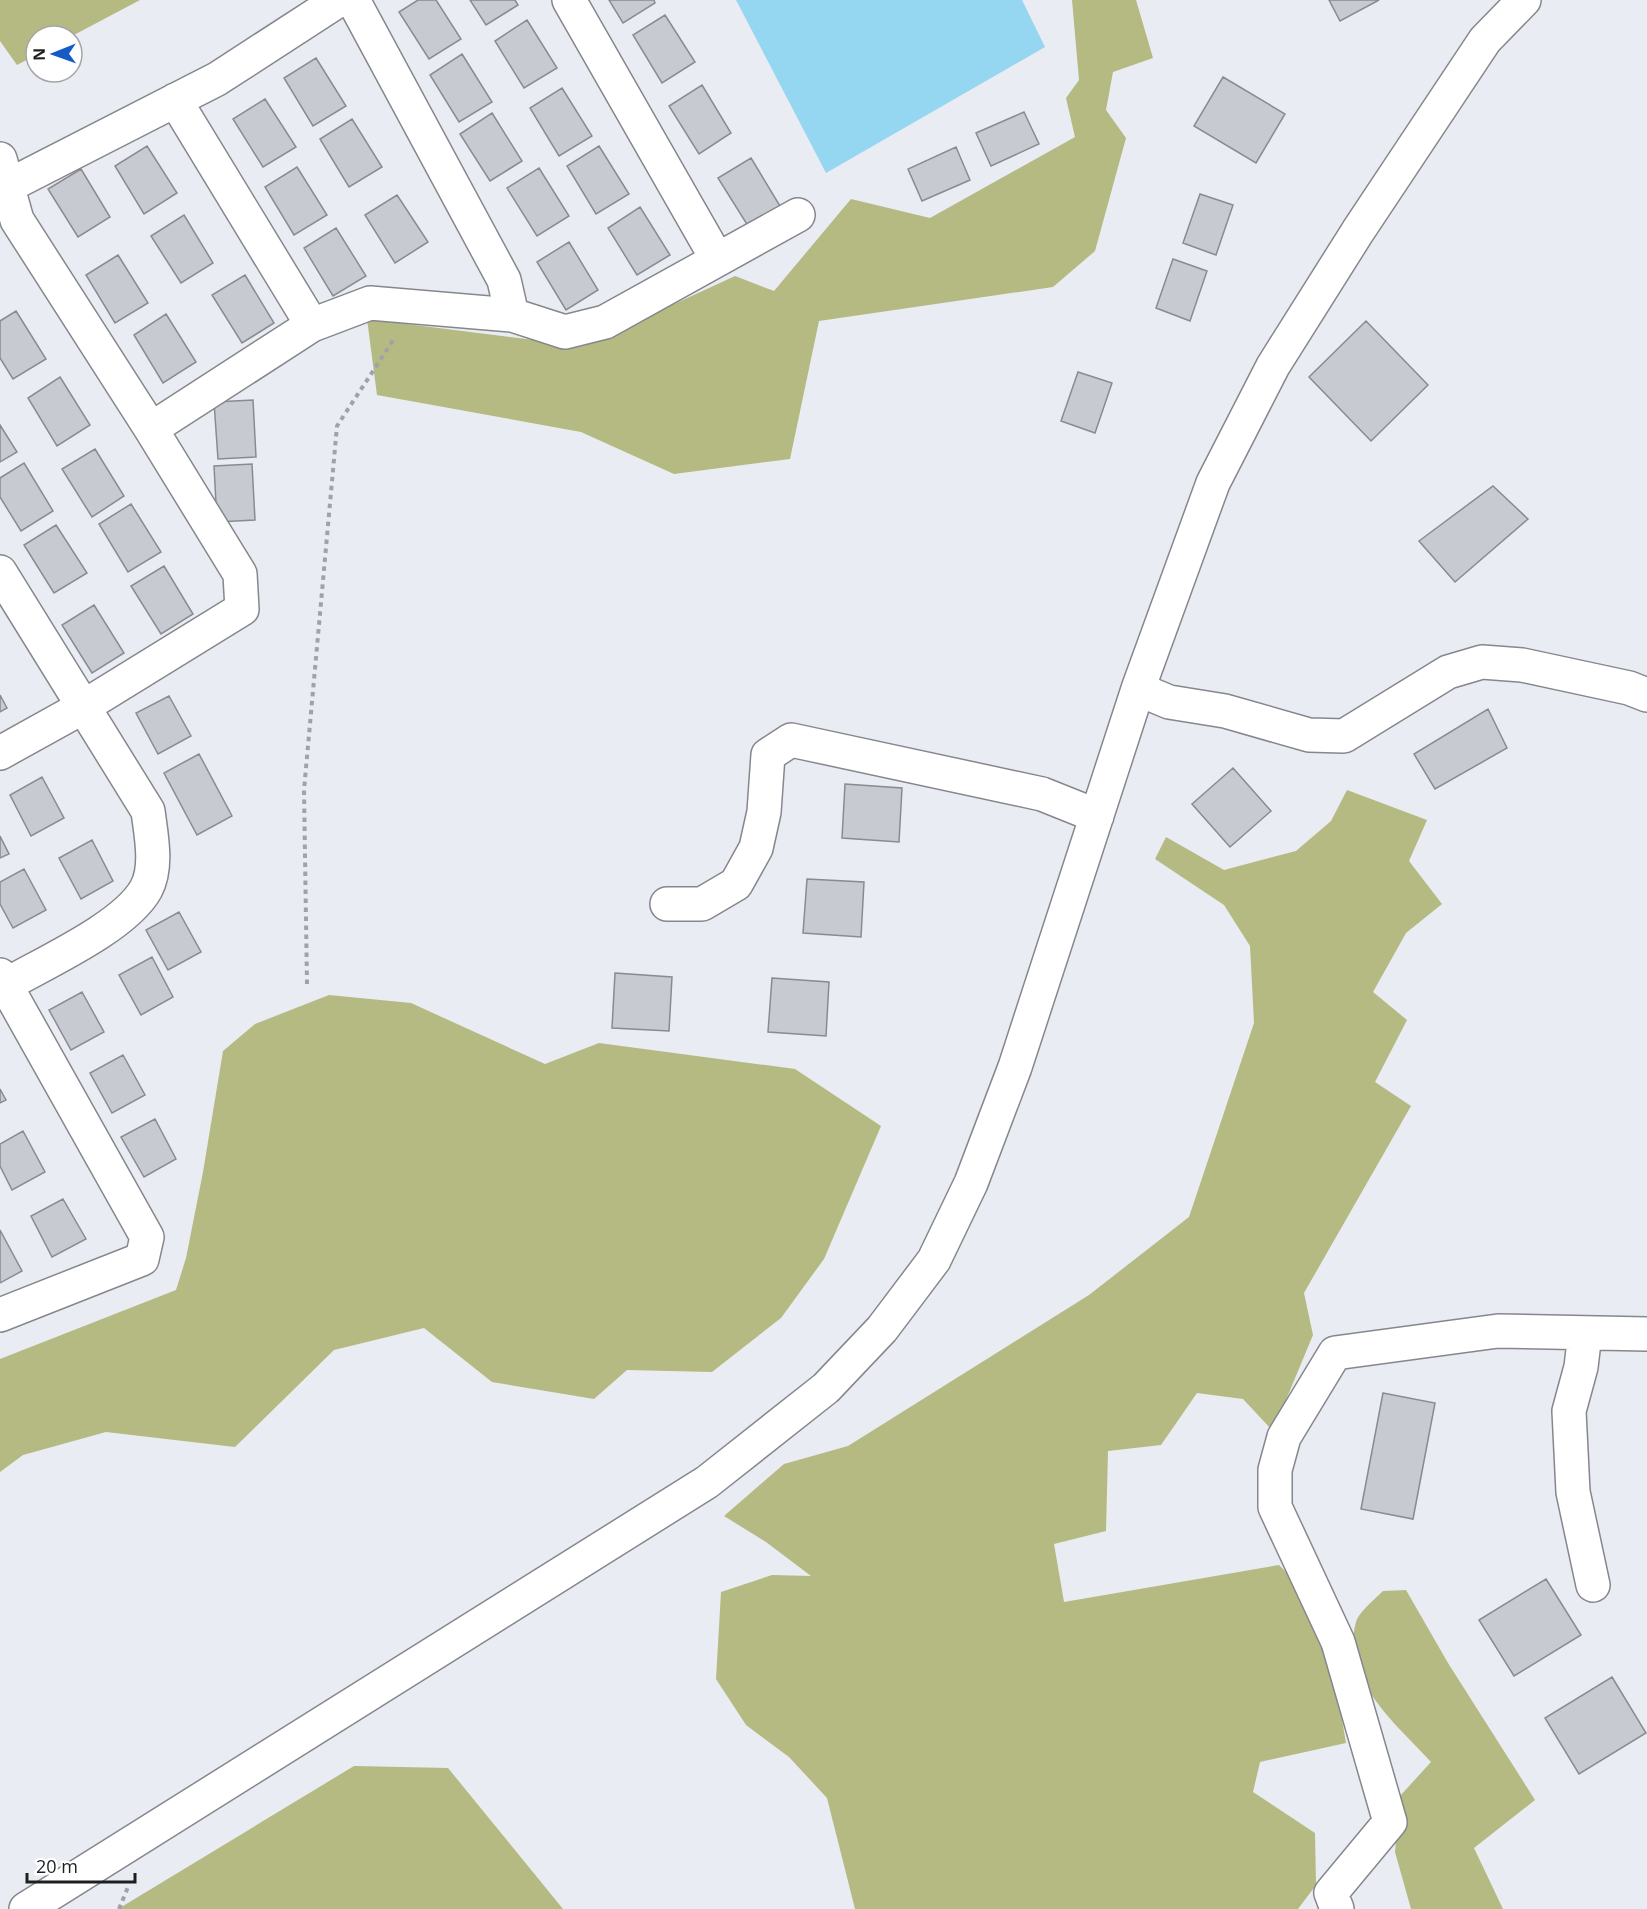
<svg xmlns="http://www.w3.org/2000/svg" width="1647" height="1909" viewBox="0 0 1647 1909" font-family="'Open Sans',sans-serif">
<rect width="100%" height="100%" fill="#e9ecf2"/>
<path fill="#b4ba82" d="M0 0H140L72 36H36V55L17 65 0 41Z
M1072 0H1136L1153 58 1113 72 1106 110 1126 138 1095 251 1053 287 819 321 790 459 674 474 581 432 377 395 367 319 583 346 735 276 774 291 851 199 930 218 1075 137 1066 98 1079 80Z
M1347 790 1427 820 1409 861 1442 904 1406 933 1373 992 1407 1020 1375 1082 1411 1106 1304 1293 1313 1335 1273 1431 1243 1399 1197 1393 1161 1445 1108 1451 1106 1531 1054 1544 1064 1602 1279 1565 1307 1593 1331 1654 1346 1743 1260 1762 1253 1792 1315 1833 1316 1885 1298 1909H855L827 1798 789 1757 746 1725 716 1679 721 1592 772 1575 811 1576 766 1542 724 1516 784 1464 848 1446 1089 1295 1189 1217 1254 1023 1250 946 1224 905 1155 859 1166 837 1224 870 1296 851 1331 821Z
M329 995 411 1003 545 1064 599 1043 795 1069 881 1126 824 1259 781 1318 712 1372 627 1370 594 1399 492 1382 424 1328 334 1350 235 1447 106 1432 23 1455 0 1472V1359L176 1290 186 1258 203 1172 223 1051 255 1024Z
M1406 1590 1448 1663 1535 1800 1474 1848 1503 1909H1411L1395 1852 1400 1796 1431 1762C1397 1725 1340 1679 1356 1622 1359 1612 1375 1599 1383 1591Z
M354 1766 448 1768 563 1909H118Z"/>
<path fill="#95d6f0" d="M736 0H1022L1045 47 826 173Z"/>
<path fill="#c7cad0" stroke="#898b91" stroke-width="1.5" d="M418 0H436L461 39 429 59 399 12Z
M470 0H515L518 5 486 25Z
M609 0H654L655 3 623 23Z
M1329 0H1379L1340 21Z
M665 15 695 62 662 83 633 35Z
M527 20 557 68 524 88 495 41Z
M462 54 492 102 459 122 430 75Z
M316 58 346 106 313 126 284 78Z
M1223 77 1285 114 1256 163 1194 126Z
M702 85 731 133 699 154 669 106Z
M562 88 592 136 559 156 530 108Z
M265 99 296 147 263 167 233 119Z
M1024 112 1039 144 991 166 976 133Z
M492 113 522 161 490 181 460 134Z
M352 119 382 167 349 187 320 139Z
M147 146 177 193 144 214 115 166Z
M599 146 629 194 596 214 567 166Z
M956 147 970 180 922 201 908 169Z
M751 158 780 206 748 226 718 178Z
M297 167 327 215 294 235 265 187Z
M539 168 569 216 537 236 507 188Z
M81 169 110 217 78 237 48 189Z
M1200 194 1233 205 1216 255 1183 243Z
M397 195 428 242 395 263 365 215Z
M640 207 670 255 637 275 608 228Z
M184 215 213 263 181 283 151 236Z
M336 228 366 276 333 296 304 248Z
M569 242 598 290 566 310 537 262Z
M118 255 148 303 115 323 86 275Z
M1173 259 1207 271 1190 321 1156 308Z
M245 275 274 323 242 343 212 295Z
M16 311 46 359 13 379 0 358V321Z
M166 314 196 362 163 383 134 335Z
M1366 321 1428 385 1371 441 1309 377Z
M1078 372 1112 383 1095 433 1061 421Z
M60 377 90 425 57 446 28 398Z
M253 400 256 457 218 459 214 402Z
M0 425 17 452 0 462Z
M95 449 124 496 92 517 62 469Z
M24 463 53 511 21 531 0 497V478Z
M252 464 255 520 217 522 214 466Z
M1493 486 1528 519 1455 582 1419 541Z
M131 504 161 552 128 572 99 524Z
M56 525 87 573 54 593 24 545Z
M164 566 193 614 161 634 131 586Z
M94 605 124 653 92 673 62 625Z
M0 695 7 708 0 712Z
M169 696 191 736 158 754 136 713Z
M1488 709 1507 748 1435 789 1414 754Z
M199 754 232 816 197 835 164 773Z
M1233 768 1271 811 1230 847 1192 804Z
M42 777 64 818 31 836 10 795Z
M845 784 902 788 899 842 842 838Z
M0 836 9 854 0 858Z
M92 840 113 881 81 899 59 858Z
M24 869 46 910 13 928 0 904V882Z
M807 879 864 882 861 937 803 933Z
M179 912 201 952 168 970 146 930Z
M152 957 173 997 141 1015 119 975Z
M615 973 672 977 669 1031 612 1028Z
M772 978 829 982 826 1036 768 1032Z
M82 992 104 1032 71 1050 49 1010Z
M123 1055 145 1095 112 1113 90 1073Z
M0 1089 6 1100 0 1103Z
M155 1119 176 1159 144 1177 121 1137Z
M23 1131 45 1172 12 1190 0 1166V1144Z
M63 1199 86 1239 52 1257 31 1216Z
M0 1230 22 1271 0 1283Z
M1383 1393 1435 1403 1413 1519 1361 1509Z
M1546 1579 1581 1635 1514 1676 1479 1620Z
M1612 1677 1646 1733 1579 1774 1545 1718Z"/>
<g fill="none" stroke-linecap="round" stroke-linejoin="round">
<g stroke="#85878d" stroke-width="36">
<path id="minor" d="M353 0 504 280 512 315
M569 0 717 259
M175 100 312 325
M0 159 17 220 151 429 240 574 242 609 83 707 0 753
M0 190 217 79 339 0
M151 429 312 325 370 303 512 315 565 332 605 322 798 215
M0 572 148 811C151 835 158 867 146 889 125 927 44 963 6 985
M1138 689 1169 702 1225 711 1309 735 1344 736 1448 672 1482 662 1522 665 1629 688 1647 695
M667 904H702L736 884 756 848 764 812 768 755 791 740 1042 794 1097 816
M0 975 147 1237 142 1259 0 1315
M1585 1333 1581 1367 1569 1411 1573 1492 1593 1585
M26 1909 707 1482 826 1388 882 1329 934 1260 971 1183 1015 1067 1138 689 1213 483 1273 366 1358 231 1485 40 1524 0
M1337 1909 1331 1893 1390 1822 1338 1642 1275 1507V1470L1284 1437 1335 1353 1498 1331 1647 1334"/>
</g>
<path stroke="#a0a2a7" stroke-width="4" stroke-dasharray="4.5 4.5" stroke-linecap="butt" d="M307 984 304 790 337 426 394 339
M119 1909 128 1887"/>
<use href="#minor" stroke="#fff" stroke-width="33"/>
</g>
<g transform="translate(54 54) rotate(269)"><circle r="28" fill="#ffffff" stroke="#a5a5a6" stroke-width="1.5"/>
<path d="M0-4.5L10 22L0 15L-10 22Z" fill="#155bc6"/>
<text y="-9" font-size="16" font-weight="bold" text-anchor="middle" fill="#1e1f21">N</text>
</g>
<path d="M27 1873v9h108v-9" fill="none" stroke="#1e1f21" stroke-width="3"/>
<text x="36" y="1873" font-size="18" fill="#1e1f21" stroke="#ffffff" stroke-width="4.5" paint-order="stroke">20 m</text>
</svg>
